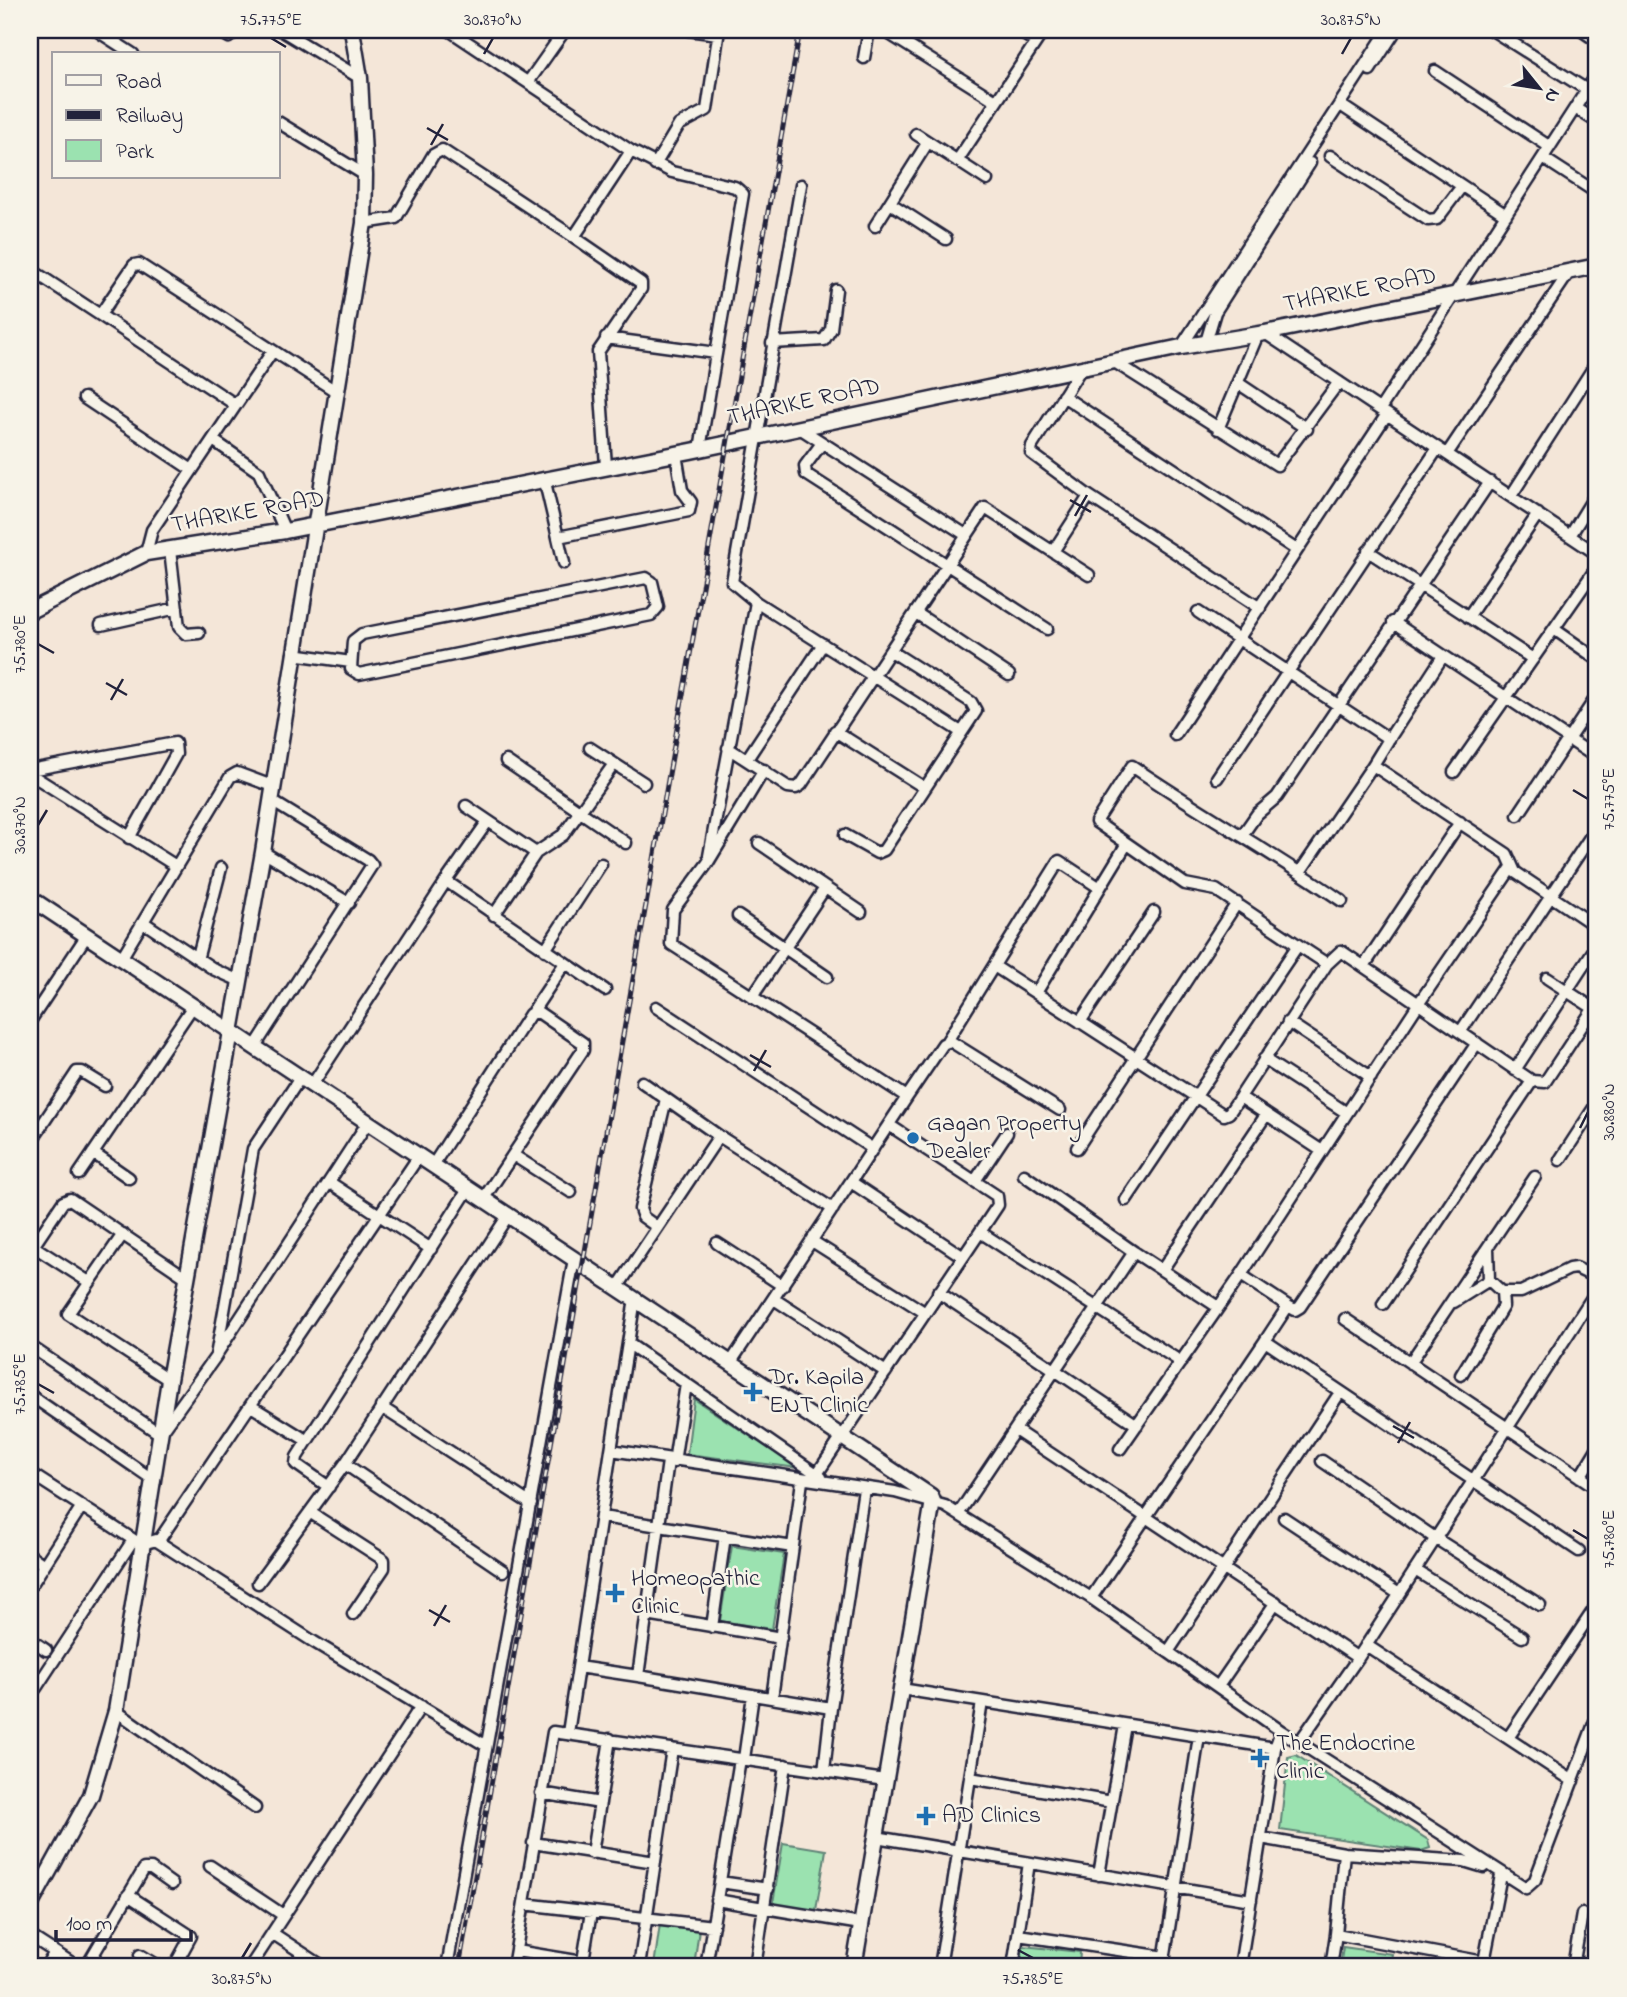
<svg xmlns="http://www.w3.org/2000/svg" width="1627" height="1997" viewBox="0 0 1627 1997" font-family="'Indie Flower',sans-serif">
<rect width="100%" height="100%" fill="#f4e6d8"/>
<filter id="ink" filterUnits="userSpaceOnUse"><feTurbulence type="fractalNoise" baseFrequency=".0143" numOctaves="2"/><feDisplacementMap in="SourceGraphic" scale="14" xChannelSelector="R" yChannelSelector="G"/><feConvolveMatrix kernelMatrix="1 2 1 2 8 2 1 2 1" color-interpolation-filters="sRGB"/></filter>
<g filter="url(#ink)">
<path fill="#9be2b0" stroke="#5e8276" stroke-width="2" d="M694 1399 798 1468 687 1454Z
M732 1546 784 1554 772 1629 720 1621Z
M1296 1755 1428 1840 1430 1848 1421 1851 1280 1830 1288 1757Z
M783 1843 826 1850 815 1916 772 1909Z
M660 1924 699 1929 694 1967 654 1966Z
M1023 1946 1080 1952 1079 1967H1020Z
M1343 1947 1392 1954 1390 1967H1340Z"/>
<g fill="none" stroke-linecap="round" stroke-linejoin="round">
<g stroke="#22223b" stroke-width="15">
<path id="street" d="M96 30 133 54
M217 30 229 37 236 30
M281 30 360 78
M449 30 631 151 672 172 735 187 743 194 700 449
M688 30 718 34
M883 30 996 101
M1017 30 1036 42
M1492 30 1587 90
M1581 30 1597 41
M864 58 869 30
M1370 70 1396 30
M1435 71 1550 147
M529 81 565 30
M1345 108 1506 215
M1575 108 1597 122
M278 122 365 175
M916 134 987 180
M1330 156 1428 220 1437 219 1462 186
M1543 158 1597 193
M957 161 1044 30
M655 165 679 125 707 110 719 30
M801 185 732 582 756 602 961 732
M890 203 946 239
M364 223 396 218 433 155 442 150 574 237
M875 226 928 142
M30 281 35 274 39 275 100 315
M1265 333 1597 554
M606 338 716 353
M1206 342 1215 312 1310 163
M772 343 824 340 831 329 836 290
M1181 347 1388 30
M272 352 236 405 100 315 134 265 139 264 337 392
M1116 363 1277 465 1339 382
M1080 370 1032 446 1031 453 1089 496 1260 608
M1238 383 1307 429
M1063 396 1295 549
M84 398 192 470
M1380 409 1597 74
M798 427 966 535
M1218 429 1258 334
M213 440 259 472 285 531
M822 443 805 466 806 474 1047 629
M1447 454 1570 271
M606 466 598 352 641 289V283L574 237 631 151
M544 478 564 563
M1511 496 1597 362
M1570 536 1597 492
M558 537 689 511 691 502 682 490 676 454
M170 550 179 627 186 634 199 633
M1054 550 1089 496
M1368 551 1533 659
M146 553 152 530 236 405
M646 578 652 582 658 607 651 615 359 674 351 669 353 641 362 634Z
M1198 612 1389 739 1373 765 1507 854 1515 872 1597 927
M916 613 1009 675
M1468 617 1538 514
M1393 622 1597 758
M101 625 177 608
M1554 629 1597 659
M293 654 351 662
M835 731 925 788
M1175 735 1387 414
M1389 739 1443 656
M590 748 644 783
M728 748 788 787 796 788 801 785 985 508 1089 575
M747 759 823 644
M506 761 626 843
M30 770 175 743 176 754 129 838
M764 770 707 864 673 910 671 944 907 1097 943 1044 950 1041 1060 1110
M1454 772 1597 567
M30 774 176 866
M1217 778 1438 448
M466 806 536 853 494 915
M1518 815 1597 696
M488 821 446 881 605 990
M1243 834 1257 814 1277 797 1490 482
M845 835 877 853 884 850 976 711 971 702 891 651
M759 843 861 912
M263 852 349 903
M536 853 563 835 614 764
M709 856 756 602
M1300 872 1373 765
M738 916 827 977
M143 922 215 970 240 981
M1298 945 1216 890 1185 884 1096 822 1132 766C1201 813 1273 853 1342 901
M545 950 601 864
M198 956 221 868
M122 957 230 777 237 773 272 786
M994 966 1224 1115 1229 1113 1240 1097 1327 964 1341 951 1532 1081 1383 1304
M1364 966 1460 822
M1547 978 1593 1008
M1036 993 1126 845
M752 997 825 888
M656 1007 873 1149
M533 1011 565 963
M30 1021 87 935
M1080 1022 1154 912
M1288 1022 1371 1077
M1461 1031 1597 827
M947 1041 1059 861 1100 888
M254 1048 372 865 368 860 270 800
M1264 1059 1347 1113
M1515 1070 1597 945
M1532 1081 1545 1082 1597 1003
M642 1082 719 1136 833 1209
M312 1085 446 881
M1240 1097 1322 1151
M889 1125 997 1196 998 1205 980 1232
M30 1143 77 1072H82L105 1086
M1077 1148 1237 903
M93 1153 129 1178
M513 1155 571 1192
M1560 1160 1597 1103
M433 1165 530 1014 538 1012 583 1043V1050L484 1198
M79 1174 193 1006
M975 1181 1007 1133
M329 1182 431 1249
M851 1182 962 1256
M1126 1200 1298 945 1327 964
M657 1227 643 1217 640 1209 666 1099
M123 1234 68 1314 169 1380
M812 1241 924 1312
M717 1243 783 1286
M33 1246 89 1282
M1488 1248 1489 1280 1502 1292H1521L1569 1269 1576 1268 1597 1278
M30 1251 63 1202 70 1199 187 1278
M1134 1252 1218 1307
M1162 1270 1266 1115
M1241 1275 1419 1003 1512 867
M617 1288 719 1136
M938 1292 1137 1425
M774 1299 886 1372
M1454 1302 1489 1280
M1345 1319 1597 1488
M1265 1341 1288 1306
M629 1344 821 1477
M30 1346 160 1434 216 1356 253 1149 300 1078
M218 1352 368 1122
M731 1362 907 1097
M1410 1363 1535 1177
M1461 1375 1503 1306 1502 1292
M30 1395 152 1479
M251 1406 306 1440
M381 1407 531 1504
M1015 1430 1358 1658
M1120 1449 1241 1275 1288 1306 1295 1310 1300 1307 1477 1043
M611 1450 635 1299
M668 1461 638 1676 831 1708 824 1771
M1322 1461 1435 1538 1540 1605
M674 1462 686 1384
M30 1473 137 1542 142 1544 160 1539 419 1156
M817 1474 980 1232 1181 1362
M1580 1477 1597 1449
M329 1487 296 1464 297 1457 469 1188
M311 1513 384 1560V1568L353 1614
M959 1513 1134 1252 1024 1175
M602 1517 793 1547
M1284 1518 1399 1594
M157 1541 314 1642 485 1745
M30 1555 44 1565
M1415 1570 1522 1637
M503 1571 345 1464 509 1214
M258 1583 345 1464
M30 1587 82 1506
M1091 1598 1265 1341 1579 1551
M647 1615 781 1638
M712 1627 725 1536
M30 1639 46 1650
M1366 1645 1573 1781
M1168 1652 1339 1394
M578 1667 638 1676
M1219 1685 1276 1602
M901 1689 1275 1748
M30 1692 36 1688 133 1540
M772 1698 802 1481
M831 1708 864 1489
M116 1711 255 1808
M568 1733 611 1450 895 1492 945 1506 1091 1598 1281 1731 1526 1888 1535 1880 1597 1716
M1508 1738 1597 1605
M1300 1741 1358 1658 1597 1290
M744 1759 753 1695
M970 1778 1112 1802
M541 1793 600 1803
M876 1837 1251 1900
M1261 1838 1344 1853
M533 1843 655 1862
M592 1853 610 1739
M210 1866 283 1915
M1099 1875 1125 1725
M720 1882 768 1889
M128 1895 191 1936 174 1967
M716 1900 861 1924
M524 1904 713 1926
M272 1933 324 1967
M1018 1935 1029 1863
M30 1936 78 1967
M516 1951 583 1962
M140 1955 160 1967
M1484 1962 1336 1934 1344 1853 1464 1861 1484 1867
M46 1967 55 1952
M86 1967 144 1869H151L172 1884
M250 1967 421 1706
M447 1967 574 1259
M513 1967 553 1732 885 1780
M582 1967 591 1912
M639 1967 672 1749
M706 1967 740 1759
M755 1967 785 1765
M940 1967 982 1702
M1013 1967 1018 1935 1165 1957
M1163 1967 1199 1736
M1240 1967 1275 1748 1281 1731
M1331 1967 1336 1934
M1483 1967 1501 1875
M1573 1967 1582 1914"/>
</g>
<g stroke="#22223b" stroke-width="19">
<path id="secondary" d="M30 611 146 553 285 531 691 451 1181 347 1265 333 1597 266
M30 898 931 1496 933 1501 854 1967
M30 1906 91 1795 116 1711 169 1380 263 852 364 223 365 175 360 78 352 30"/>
</g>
<use href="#street" stroke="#f7f3e8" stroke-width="10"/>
<use href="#secondary" stroke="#f7f3e8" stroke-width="14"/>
<g stroke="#22223b" stroke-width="5">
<path id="rail" d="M459 1967 800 30"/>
</g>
<use href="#rail" stroke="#f7f3e8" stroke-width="2.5" stroke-dasharray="8" stroke-linecap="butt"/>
</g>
</g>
<path fill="none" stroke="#22223b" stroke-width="2.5" d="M271 38 286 47M484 54 493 38M1342 54 1351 38M427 128 448 140M431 145 443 124M1070 500 1091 512M1075 516 1087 495M38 644 54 653M106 683 127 695M111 700 123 679M1573 790 1588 799M38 825 47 810M750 1055 771 1067M754 1071 766 1050M1580 1128 1588 1112M38 1384 54 1393M1393 1426 1414 1438M1398 1443 1410 1422M1573 1530 1588 1539M429 1610 450 1622M434 1626 446 1605M1018 1950 1033 1958M242 1958 251 1943"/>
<g fill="#1f6fb2" stroke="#f7f3e8" stroke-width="2.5">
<circle cx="913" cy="1138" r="7"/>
<path d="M749.5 1381.5h7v7h7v7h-7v7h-7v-7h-7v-7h7z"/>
<path d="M611.5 1582.5h7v7h7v7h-7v7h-7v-7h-7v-7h7z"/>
<path d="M1256.5 1747.5h7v7h7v7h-7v7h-7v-7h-7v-7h7z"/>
<path d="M922.5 1805.5h7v7h7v7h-7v7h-7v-7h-7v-7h7z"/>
</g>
<g text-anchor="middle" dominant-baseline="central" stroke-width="5" stroke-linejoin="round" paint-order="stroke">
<g font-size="24" fill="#22223b" stroke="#f7f3e8">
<text transform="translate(1360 291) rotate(-11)">THARIKE ROAD</text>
<text transform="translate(804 403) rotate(-12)">THARIKE ROAD</text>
<text transform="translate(248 513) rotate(-10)">THARIKE ROAD</text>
</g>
<g font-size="24" fill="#22223b" stroke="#f7f3e8" text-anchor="start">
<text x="927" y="1124">Gagan Property<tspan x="927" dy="28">Dealer</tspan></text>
<text x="769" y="1378">Dr. Kapila<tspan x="769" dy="28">ENT Clinic</tspan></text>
<text x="631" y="1579">Homeopathic<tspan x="631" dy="28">Clinic</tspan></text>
<text x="1276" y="1744">The Endocrine<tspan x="1276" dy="28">Clinic</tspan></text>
<text x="942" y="1816">AD Clinics</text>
</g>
</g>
<rect width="1627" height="1997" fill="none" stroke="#f7f3e8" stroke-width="77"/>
<rect x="52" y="52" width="228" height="126" fill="#f7f3e8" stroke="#a29fa3" stroke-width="2"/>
<rect x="66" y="75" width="35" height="10" fill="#f7f3e8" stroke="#a29fa3" stroke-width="2"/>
<text x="116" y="88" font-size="21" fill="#22223b">Road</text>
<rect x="66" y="110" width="35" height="10" fill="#22223b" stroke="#a29fa3" stroke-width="2"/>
<text x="116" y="122" font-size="21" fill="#22223b">Railway</text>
<rect x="66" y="140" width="35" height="21" fill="#9be2b0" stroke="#a29fa3" stroke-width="2"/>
<text x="116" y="158" font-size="21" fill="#22223b">Park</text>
<g transform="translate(1539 88) rotate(120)" stroke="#f7f3e8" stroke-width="5" paint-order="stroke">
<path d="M0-5L12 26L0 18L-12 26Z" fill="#22223b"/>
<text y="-10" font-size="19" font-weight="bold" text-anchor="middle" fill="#22223b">N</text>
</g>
<path d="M56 1930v10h135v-10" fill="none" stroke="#22223b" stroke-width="3.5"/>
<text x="66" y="1930" font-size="21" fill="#22223b" stroke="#f7f3e8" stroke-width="5" paint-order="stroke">100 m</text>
<rect x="38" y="38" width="1550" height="1920" fill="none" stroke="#22223b" stroke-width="2.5"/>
<g font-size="18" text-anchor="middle" fill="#22223b">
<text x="271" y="25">75.775°E</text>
<text x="493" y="25">30.870°N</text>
<text x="1351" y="25">30.875°N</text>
<text transform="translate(19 644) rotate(-90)" y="6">75.780°E</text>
<text transform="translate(1608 799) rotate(-90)" y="6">75.775°E</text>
<text transform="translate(19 825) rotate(-90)" y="6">30.870°N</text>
<text transform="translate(1608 1112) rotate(-90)" y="6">30.880°N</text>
<text transform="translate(19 1384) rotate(-90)" y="6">75.785°E</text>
<text transform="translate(1608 1539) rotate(-90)" y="6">75.780°E</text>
<text x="242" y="1984">30.875°N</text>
<text x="1033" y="1984">75.785°E</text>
</g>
</svg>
